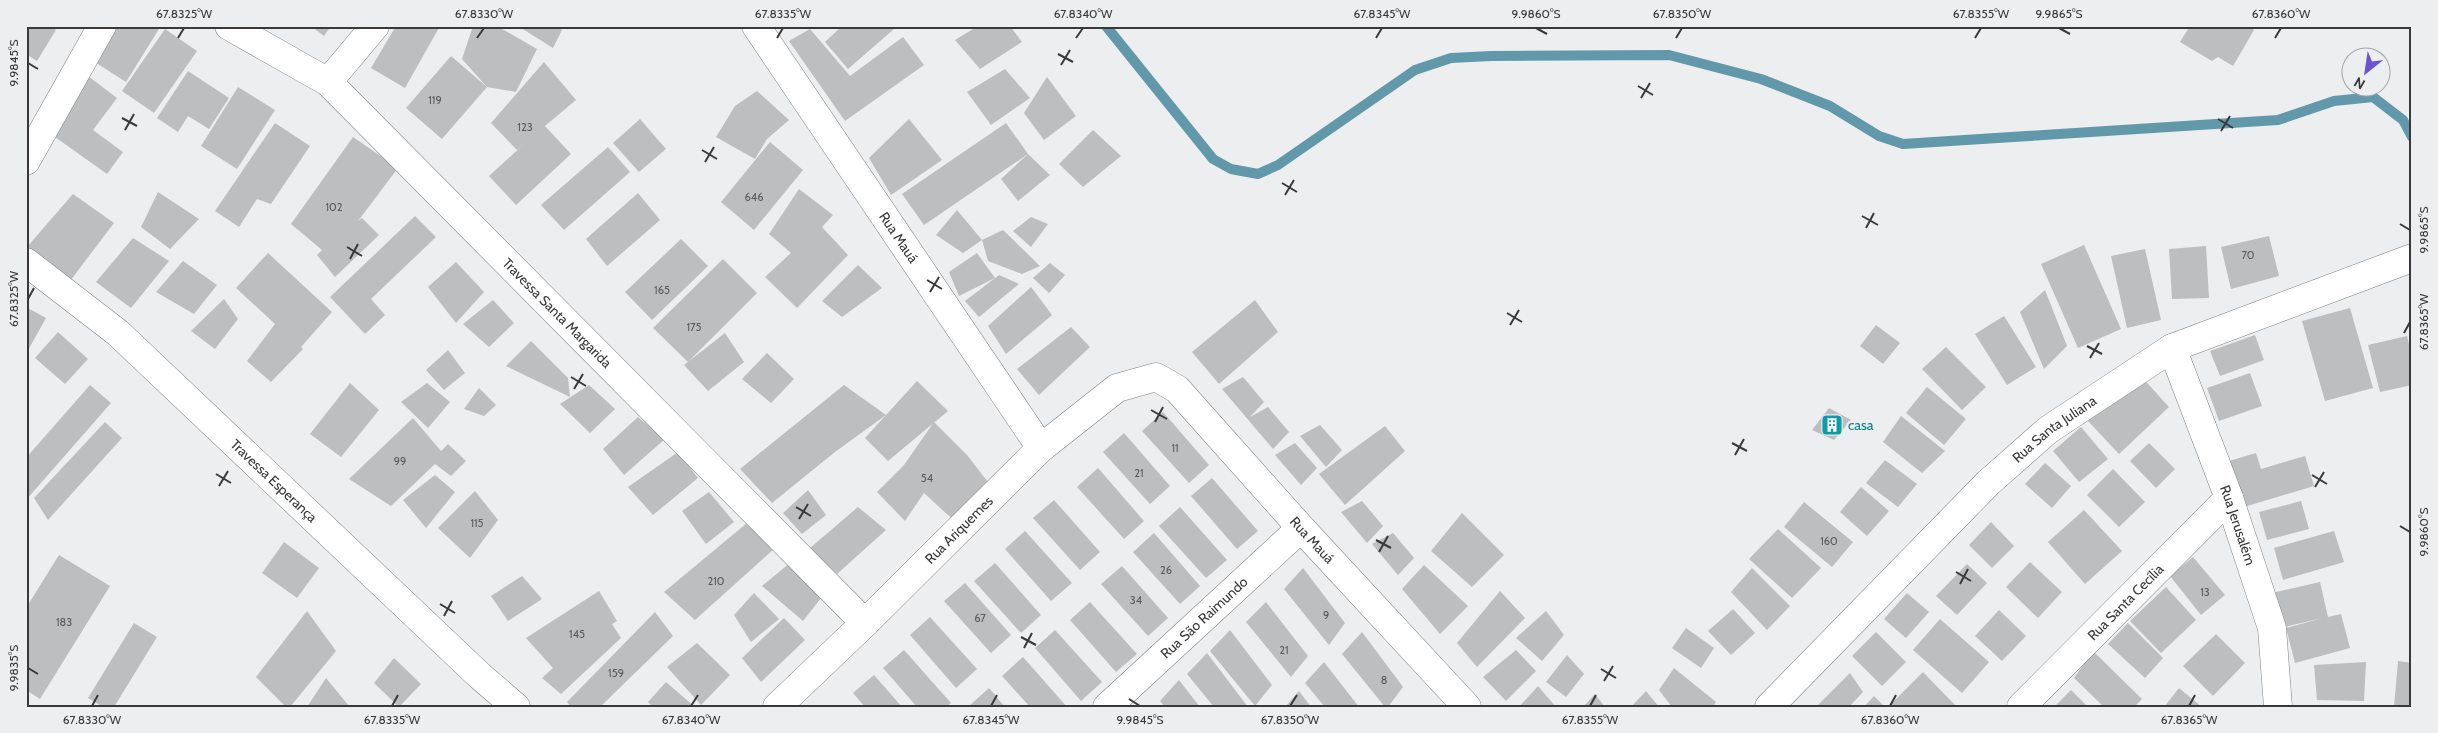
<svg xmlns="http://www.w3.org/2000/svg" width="2438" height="733" viewBox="0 0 2438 733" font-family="Cabin,sans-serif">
<rect width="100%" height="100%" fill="#edeeef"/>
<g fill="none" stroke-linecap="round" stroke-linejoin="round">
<path stroke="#6198aa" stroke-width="10" d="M1106 26 1213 159 1231 169 1258 174 1278 165 1415 70 1451 58 1491 56 1669 55 1761 79 1830 106 1879 136 1903 144 2278 120 2334 101 2373 97 2403 120 2412 137"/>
</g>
<path fill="#bdbebf" d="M26 26H50L56 30 37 61 26 54Z
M110 26H154L159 29 126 82 90 59Z
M311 26H331L324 36Z
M396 26H440L405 88 371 68Z
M473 26H497L537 49 516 92 487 87 462 59Z
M518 26H556L562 30 553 48Z
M842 26H892L894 29 848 69 825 42Z
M978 26H1010L1022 42 980 69 955 40Z
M2190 26H2248L2254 30 2233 66 2218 57 2212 61 2180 42Z
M165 29 197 51 154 113 122 91Z
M810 29 850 76 903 37 924 65 845 121 789 41Z
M451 56 487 87 442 139 406 108Z
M544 62 576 100 545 126 571 154 516 205 489 176 524 144 517 150 491 123Z
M1005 69 1030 98 991 125 967 92Z
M188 71 229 98 209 129 188 116 178 132 157 118Z
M88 76 117 98 93 130 123 152 107 174 48 132Z
M1047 77 1076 116 1044 140 1024 113Z
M238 87 275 110 237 169 201 146Z
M757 91 789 120 767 139 755 159 716 137 735 106Z
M640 119 666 149 639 172 613 143Z
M909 119 942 160 891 195 869 158Z
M275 123 310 146 271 204 257 199 239 227 215 211Z
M1006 123 1028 154 924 225 902 194Z
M1093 130 1121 156 1083 187 1059 164Z
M353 137 398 168 358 221 362 218 379 235 335 277 317 255 322 250 291 224Z
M770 142 803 170 754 230 721 202Z
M608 147 630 172 564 230 541 205Z
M1028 154 1050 175 1018 201 1001 179Z
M799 189 833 215 822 227 848 255 797 308 765 277 791 253 769 234Z
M158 192 199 219 170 249 141 227Z
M638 193 660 220 607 266 586 239Z
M73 194 114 223 70 281 27 247Z
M957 210 982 240 1003 230 1040 266 1022 274 988 261 982 240 963 253 936 235Z
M415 216 436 237 371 299 385 315 365 334 330 297Z
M1031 217 1048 224 1031 247 1013 231Z
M2269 236 2279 276 2231 289 2221 247Z
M133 238 169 261 131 308 96 282Z
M681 239 708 266 652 320 625 292Z
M2084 245 2121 329 2078 348 2041 264Z
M2206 246 2209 298 2172 299 2169 249Z
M2145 249 2161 320 2127 328 2111 256Z
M268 253 332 312 301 347 303 349 271 382 247 361 275 324 236 288Z
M977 253 995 278 959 296 949 272Z
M723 259 757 293 688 362 653 328Z
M183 261 217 285 194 314 156 292Z
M456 262 484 292 456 323 428 287Z
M1050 263 1065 275 1049 293 1033 278Z
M858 265 882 288 842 317 822 301Z
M999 275 1019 284 979 317 965 301Z
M1031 287 1052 315 1006 354 988 326Z
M2045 290 2067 346 2044 369 2020 312Z
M224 299 238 319 215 349 191 331Z
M493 300 514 323 489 347 463 324Z
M1255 300 1278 332 1219 384 1192 352Z
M26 307 46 318 26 354Z
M2350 308 2373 388 2325 401 2302 321Z
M2004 316 2036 367 2007 385 1975 334Z
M1876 325 1900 343 1883 364 1860 346Z
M1071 327 1090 347 1039 395 1017 369Z
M58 332 88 359 65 384 35 358Z
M725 333 744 362 708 391 684 365Z
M2255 335 2264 360 2220 376 2210 351Z
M2407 336 2412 356V385L2380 392 2368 345Z
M531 341 568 378 570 397 506 366Z
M1946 347 1986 387 1962 410 1922 369Z
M448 350 465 373 444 390 426 370Z
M767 353 794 379 771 403 742 379Z
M2250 373 2262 406 2219 421 2207 388Z
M2139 374 2169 407 2119 454 2088 421Z
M1243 377 1264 402 1250 417 1268 407 1289 432 1273 449 1222 389Z
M917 381 948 411 888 461 865 438 886 415 835 452 772 503 740 469 844 385 886 415Z
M350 383 379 410 341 457 310 434Z
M427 383 450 402 428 428 401 402Z
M90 385 111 403 26 500V458Z
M589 385 615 409 590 433 560 404Z
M1927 387 1966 419 1944 445 1906 413Z
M479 388 496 405 484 416 464 409Z
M1829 408 1851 420 1834 440 1812 430Z
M1163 412 1209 465 1189 483 1142 431Z
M1901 416 1945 451 1922 473 1883 442Z
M638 417 665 439 624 475 603 449Z
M413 418 441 451 448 444 466 461 451 476 435 464 391 506 349 479Z
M105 422 122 438 48 520 34 498Z
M934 422 967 455 991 486 961 527 924 493 905 521 877 492 904 465Z
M1320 425 1342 450 1326 467 1300 436Z
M1385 426 1405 451 1345 505 1319 474Z
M2081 427 2108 459 2079 482 2053 451Z
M1124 433 1170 486 1150 504 1103 452Z
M1295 443 1317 468 1301 485 1275 455Z
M2149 443 2175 469 2156 488 2130 461Z
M678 452 698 478 653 515 628 487Z
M2256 453 2261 469 2305 456 2314 486 2244 507 2229 461Z
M1885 460 1917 484 1898 507 1866 483Z
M2045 463 2071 486 2052 508 2025 484Z
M1098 468 1144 521 1124 539 1077 487Z
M2113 469 2145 502 2119 527 2087 495Z
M435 475 455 492 426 528 403 500Z
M1212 478 1258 531 1237 549 1191 496Z
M1861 487 1889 511 1867 536 1840 512Z
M808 490 826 515 802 534 783 513Z
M475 491 498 520 470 558 438 528Z
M709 492 734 522 706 544 682 511Z
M1054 500 1100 552 1080 570 1033 518Z
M1362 501 1383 526 1367 543 1341 512Z
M2301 501 2309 529 2267 540 2259 512Z
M1804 502 1853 542 1832 567 1784 527Z
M858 507 886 530 837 574 810 548Z
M1180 507 1227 560 1206 578 1159 526Z
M2084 510 2122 551 2085 584 2048 542Z
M1462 513 1504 555 1472 587 1431 551Z
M1991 522 2014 546 1992 568 1969 545Z
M747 523 775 548 695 620 664 592Z
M1778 529 1821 568 1792 598 1749 559Z
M1025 531 1072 583 1051 601 1005 549Z
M2334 531 2344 562 2283 580 2274 548Z
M1154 533 1200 586 1180 604 1133 552Z
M1393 533 1414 558 1398 575 1372 544Z
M284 542 319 568 297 598 262 573Z
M59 555 110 586 40 699 26 690V608Z
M2193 557 2225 595 2201 615 2170 576Z
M791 562 821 598 803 621 762 586Z
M2030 562 2062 592 2038 618 2006 587Z
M995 563 1041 615 1021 633 974 581Z
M1967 564 1987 583 1957 615 1936 596Z
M1424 565 1468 606 1440 634 1402 589Z
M1122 566 1168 618 1148 636 1101 584Z
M1303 568 1345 623 1329 645 1284 589Z
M1752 568 1790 606 1767 630 1731 592Z
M522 576 542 599 508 621 491 596Z
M2320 582 2328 617 2341 614 2350 648 2295 663 2286 628 2323 618 2280 628 2272 593Z
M965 583 1011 635 991 653 944 601Z
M2166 587 2196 620 2161 653 2130 621Z
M599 591 617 621 612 624 621 638 561 694 542 678 553 668 526 638Z
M1500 591 1525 618 1477 667 1457 643Z
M754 593 779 619 751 642 734 615Z
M1907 593 1929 612 1906 638 1884 619Z
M1090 602 1137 654 1116 672 1070 620Z
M1266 602 1308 656 1291 677 1246 622Z
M1733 609 1755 633 1731 655 1708 631Z
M1999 610 2026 636 2002 661 1975 636Z
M307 611 336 651 290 707H286L256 677Z
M1546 611 1564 635 1542 661 1516 638Z
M655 612 673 636 600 707H571L567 702Z
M930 617 977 669 956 688 910 635Z
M784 618 805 640 761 682 742 658Z
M1940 619 1989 662 1962 693 1913 650Z
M134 623 157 637 114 707H103L88 698Z
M2128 623 2163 658 2145 678 2108 644Z
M1686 628 1714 648 1701 668 1672 648Z
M1055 630 1102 682 1081 701 1035 648Z
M1230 630 1272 685 1255 706 1210 651Z
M1362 632 1403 687 1388 707H1385L1342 654Z
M1876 632 1906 662 1882 686 1852 656Z
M2216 634 2245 663 2213 696 2183 666Z
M697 643 730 675 701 705 667 667Z
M904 650 951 703 946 707H917L883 668Z
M1516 650 1536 671 1506 701 1483 677Z
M2093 651 2142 699 2134 707H2104L2074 678Z
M1207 653 1248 707H1214L1187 674Z
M1567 655 1584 674 1566 697 1546 682Z
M1023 657 1067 707H1030L1002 676Z
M394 658 421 684 399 707 374 683Z
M2398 661 2412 663V707H2394Z
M1324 662 1359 707H1325L1305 683Z
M2366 662 2364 701 2317 700 2314 665Z
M1674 668 1716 702 1713 707H1672L1659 690Z
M1923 672 1957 707H1895L1891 704Z
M1850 673 1863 692 1849 707H1816Z
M874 675 902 707H865L853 693Z
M326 678 349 706 348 707H307Z
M1179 680 1200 707H1165L1160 701Z
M666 682 695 707H653L648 702Z
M1538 686 1556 707H1519Z
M989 688 1005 707H968Z
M2179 688 2202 707H2164Z
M2071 690 2088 707H2054Z
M1299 691 1311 707H1285Z
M1646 691 1659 707H1631Z
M1595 694 1605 707H1583Z
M1874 696 1885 707H1864Z"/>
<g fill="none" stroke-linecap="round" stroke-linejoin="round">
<g stroke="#818283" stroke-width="29">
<g id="minor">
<path id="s1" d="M229 26 328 82 865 623"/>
<path id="s2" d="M756 26 1041 448"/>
<path d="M328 82 375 26"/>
<path d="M26 161 102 26"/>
<path id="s3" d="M26 262 118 333 480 676 516 707"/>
<path id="s4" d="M2172 348 2229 498 2272 628 2278 707"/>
<path id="s5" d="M777 707 865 623 1041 448 1117 388 1156 377 1177 389 1301 528 1467 707"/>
<path id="s6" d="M1107 707 1301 528"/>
<path id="s7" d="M1769 707 1988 483 2048 430 2172 348 2412 258"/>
<path id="s8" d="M2021 707 2229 498"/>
</g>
</g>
<use href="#minor" stroke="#fff" stroke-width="28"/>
</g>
<path fill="none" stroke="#39393a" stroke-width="2" d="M1536 28 1547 34M2059 28 2070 34M178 38 184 28M477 38 484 28M777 38 783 28M1076 38 1083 28M1376 38 1382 28M1676 38 1682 28M1975 38 1981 28M2275 38 2281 28M1058 54 1073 62M28 63 38 69M1061 65 1070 50M1638 86 1653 95M1641 98 1650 83M122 118 137 126M2218 119 2233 128M125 130 134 114M2221 131 2230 116M702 150 717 159M705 162 714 147M1282 183 1297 192M1285 195 1294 180M1862 216 1878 225M2400 224 2410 230M1866 228 1874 213M347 247 362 256M350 259 358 244M927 280 942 289M930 292 939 277M28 299 34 288M1507 313 1522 322M1510 325 1519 310M2404 333 2410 322M2087 346 2102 354M2090 358 2099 343M571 377 586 386M574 389 583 374M1151 410 1167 419M1155 422 1163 407M1732 443 1747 451M1735 455 1744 439M216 474 231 483M2312 475 2327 484M219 486 228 471M2315 487 2324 472M796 507 811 516M799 519 808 504M2400 526 2410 532M1376 540 1391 548M1379 552 1388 536M1956 572 1971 581M1960 584 1968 569M440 604 455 613M444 616 452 601M1021 637 1036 645M1024 648 1032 633M28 668 38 674M1601 669 1616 678M1604 681 1613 666M1129 699 1140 706M92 706 98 695M392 706 398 695M691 706 698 695M991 706 997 695M1290 706 1297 695M1590 706 1596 695M1890 706 1896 695M2189 706 2195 695"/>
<defs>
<g id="building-square" transform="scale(1.125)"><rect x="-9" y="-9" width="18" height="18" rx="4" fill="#0f9aa8" stroke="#edeeef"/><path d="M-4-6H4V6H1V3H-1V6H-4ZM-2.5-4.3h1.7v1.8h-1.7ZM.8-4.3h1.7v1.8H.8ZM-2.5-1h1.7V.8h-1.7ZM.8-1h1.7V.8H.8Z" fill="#fff"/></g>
</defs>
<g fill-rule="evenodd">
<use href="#building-square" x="1832" y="425"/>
</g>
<g text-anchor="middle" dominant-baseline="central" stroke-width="5" stroke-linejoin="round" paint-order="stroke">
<g font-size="11" fill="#5a5a5b">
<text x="435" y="100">119</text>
<text x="525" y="127">123</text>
<text x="754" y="197">646</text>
<text x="334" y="207">102</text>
<text x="2248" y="255">70</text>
<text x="662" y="290">165</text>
<text x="694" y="327">175</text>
<text x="1175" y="448">11</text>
<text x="400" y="461">99</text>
<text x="1139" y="473">21</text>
<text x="927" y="478">54</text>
<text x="477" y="523">115</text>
<text x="1829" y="541">160</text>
<text x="1166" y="570">26</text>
<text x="716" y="581">210</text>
<text x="2205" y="592">13</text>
<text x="1136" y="600">34</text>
<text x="1326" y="615">9</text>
<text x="980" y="618">67</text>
<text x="64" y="622">183</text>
<text x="577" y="634">145</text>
<text x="1284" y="650">21</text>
<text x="616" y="673">159</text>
<text x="1384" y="680">8</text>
</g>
<g font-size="14" fill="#39393a" stroke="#edeeef">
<text stroke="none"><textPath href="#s2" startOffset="255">Rua Mauá</textPath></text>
<text stroke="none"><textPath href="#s1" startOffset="439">Travessa Santa Margarida</textPath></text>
<text stroke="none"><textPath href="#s7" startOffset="399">Rua Santa Juliana</textPath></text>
<text stroke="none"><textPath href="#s3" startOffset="331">Travessa Esperança</textPath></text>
<text stroke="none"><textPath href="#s4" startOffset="189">Rua Jerusalém</textPath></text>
<text stroke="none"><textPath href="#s5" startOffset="254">Rua Ariquemes</textPath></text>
<text stroke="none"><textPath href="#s5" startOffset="734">Rua Mauá</textPath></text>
<text stroke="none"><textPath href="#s8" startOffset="148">Rua Santa Cecília</textPath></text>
<text stroke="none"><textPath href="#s6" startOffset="132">Rua São Raimundo</textPath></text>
</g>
<g font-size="14" fill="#0d838f" stroke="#edeeef" text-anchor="start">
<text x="1848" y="425">casa</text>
</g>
</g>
<rect width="2438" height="733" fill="none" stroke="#edeeef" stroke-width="55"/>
<g transform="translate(2366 72) rotate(210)"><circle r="24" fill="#edeeef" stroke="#a5a6a7"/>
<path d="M0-4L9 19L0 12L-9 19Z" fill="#6b54cd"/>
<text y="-8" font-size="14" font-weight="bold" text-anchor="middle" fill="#39393a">N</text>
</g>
<rect x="28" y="28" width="2382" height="678" fill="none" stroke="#39393a" stroke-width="2"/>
<g font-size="12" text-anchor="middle" fill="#39393a">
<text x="184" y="18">67.8325°W</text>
<text x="484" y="18">67.8330°W</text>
<text x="783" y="18">67.8335°W</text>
<text x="1083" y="18">67.8340°W</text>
<text x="1382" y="18">67.8345°W</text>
<text x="1536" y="18">9.9860°S</text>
<text x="1682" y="18">67.8350°W</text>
<text x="1981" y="18">67.8355°W</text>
<text x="2059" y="18">9.9865°S</text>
<text x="2281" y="18">67.8360°W</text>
<text transform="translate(14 63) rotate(-90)" y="4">9.9845°S</text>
<text transform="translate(2424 230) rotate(-90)" y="4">9.9865°S</text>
<text transform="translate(14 299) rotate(-90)" y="4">67.8325°W</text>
<text transform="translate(2424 322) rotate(-90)" y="4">67.8365°W</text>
<text transform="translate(2424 532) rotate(-90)" y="4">9.9860°S</text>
<text transform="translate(14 668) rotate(-90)" y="4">9.9835°S</text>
<text x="92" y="724">67.8330°W</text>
<text x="392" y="724">67.8335°W</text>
<text x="691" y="724">67.8340°W</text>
<text x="991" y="724">67.8345°W</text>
<text x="1140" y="724">9.9845°S</text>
<text x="1290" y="724">67.8350°W</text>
<text x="1590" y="724">67.8355°W</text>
<text x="1890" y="724">67.8360°W</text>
<text x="2189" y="724">67.8365°W</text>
</g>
</svg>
